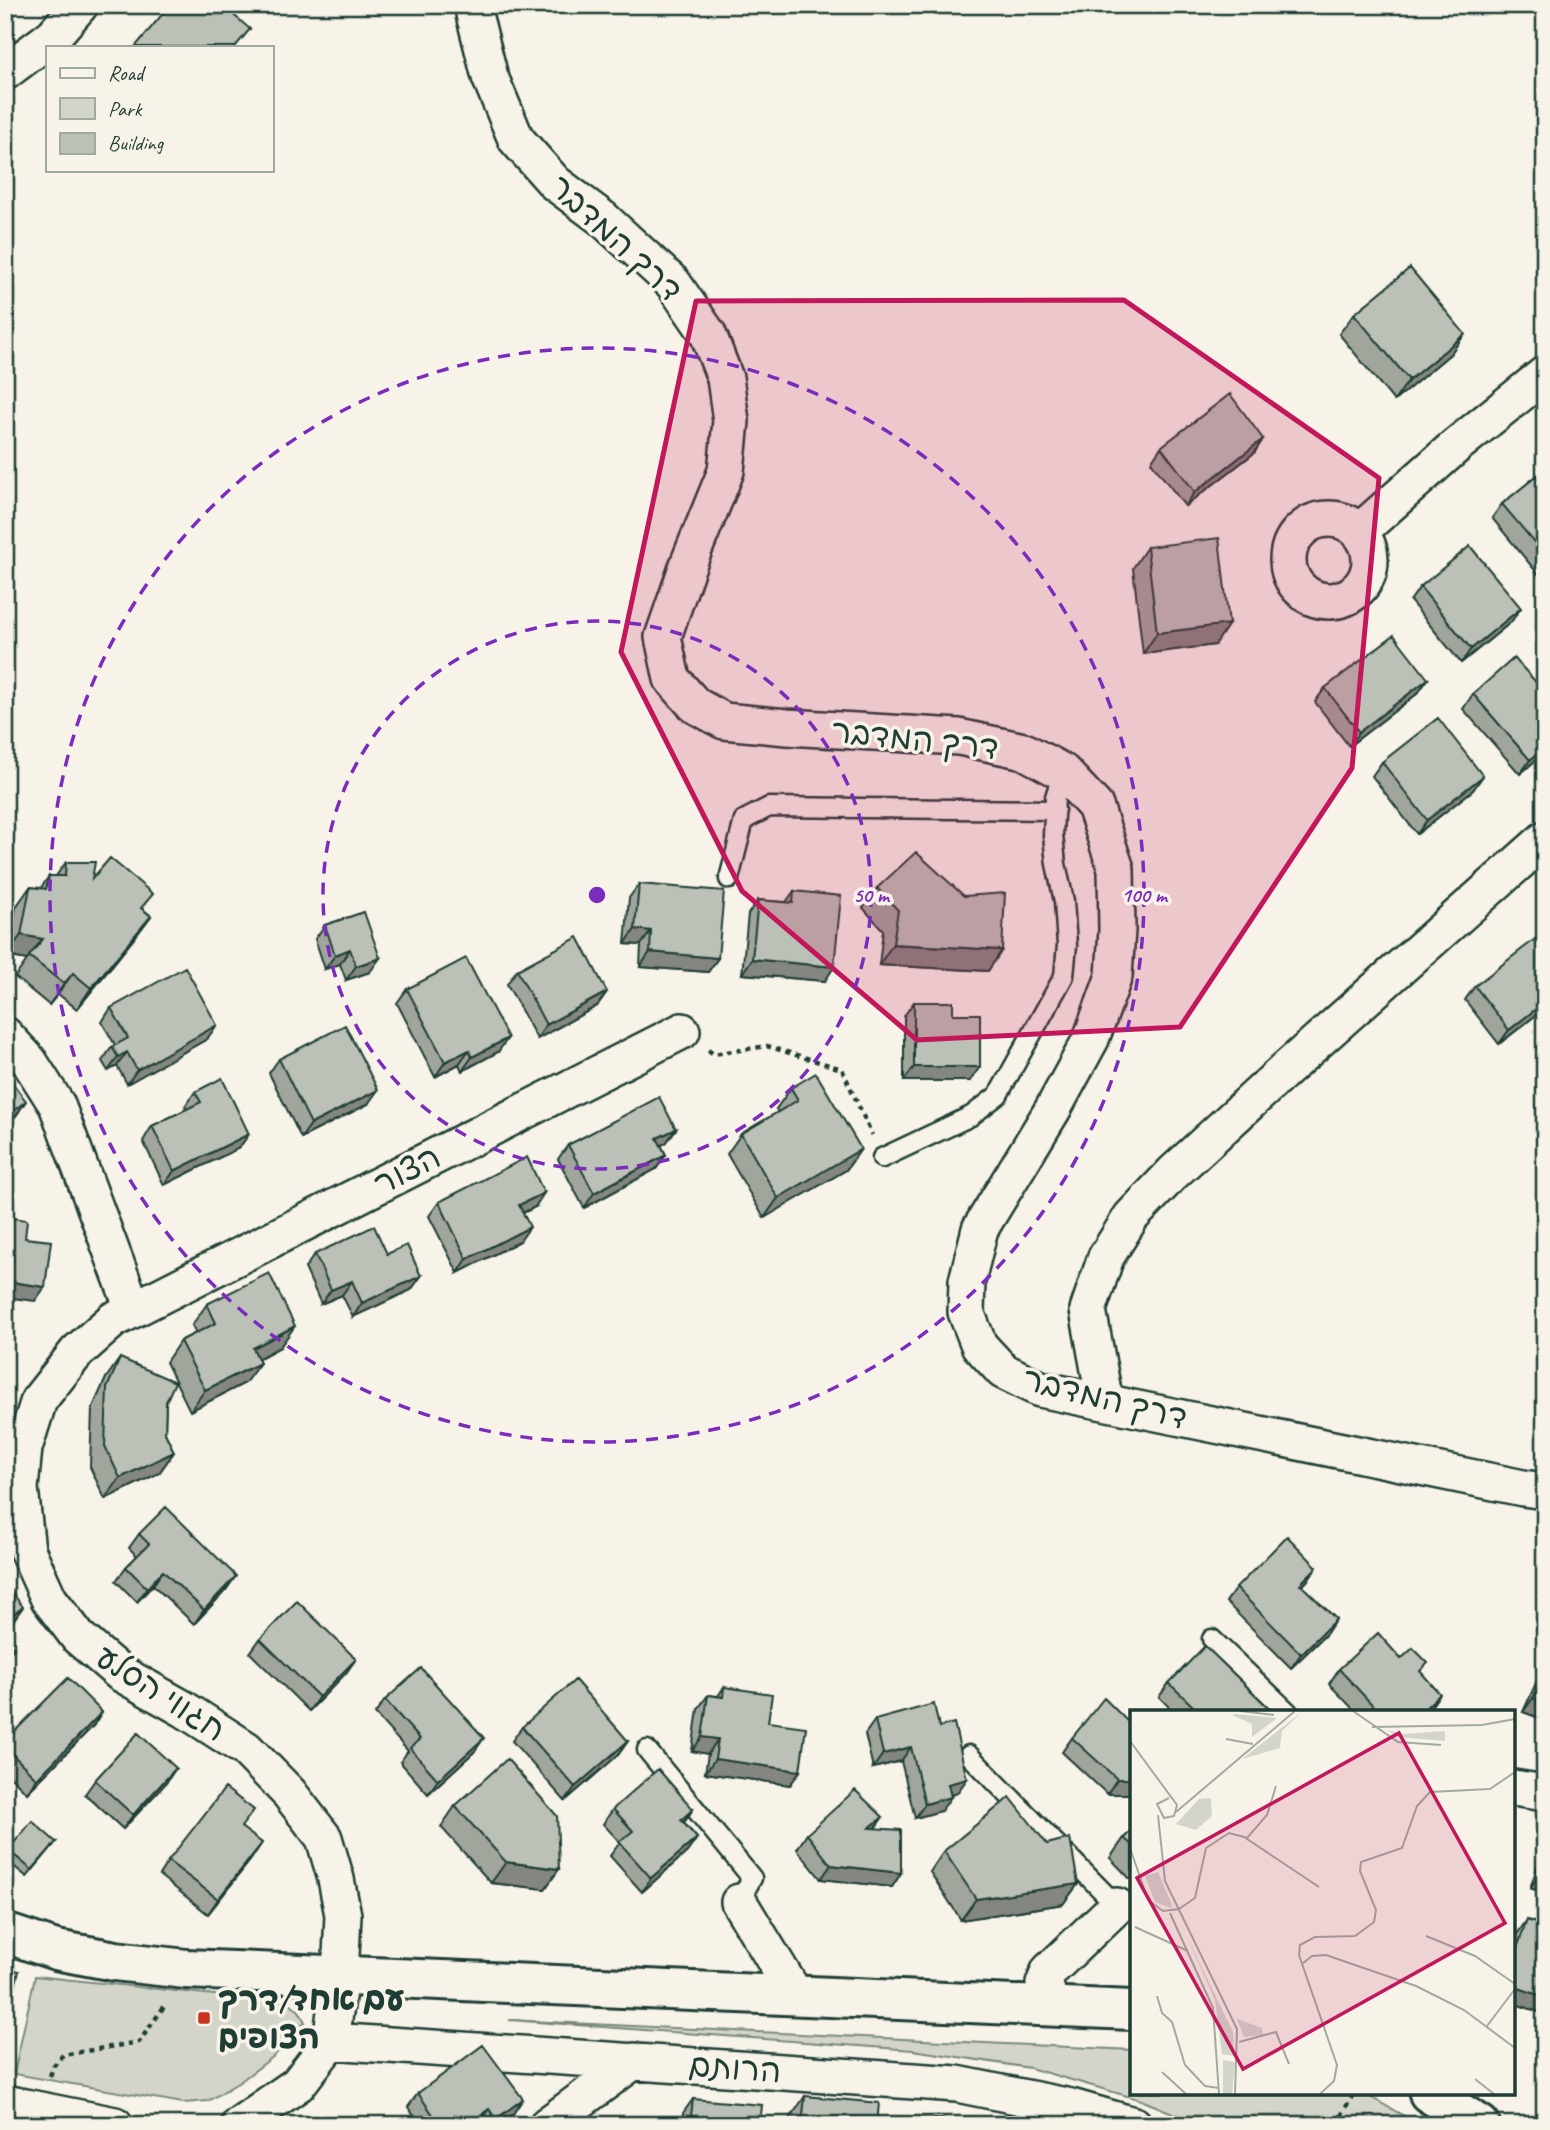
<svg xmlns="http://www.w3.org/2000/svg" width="1550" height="2130" viewBox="0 0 1550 2130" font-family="Caveat,'Playpen Sans Hebrew',sans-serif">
<rect width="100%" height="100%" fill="#f7f3e8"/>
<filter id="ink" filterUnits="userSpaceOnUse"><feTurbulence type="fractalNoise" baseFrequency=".0143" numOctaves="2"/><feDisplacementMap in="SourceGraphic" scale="14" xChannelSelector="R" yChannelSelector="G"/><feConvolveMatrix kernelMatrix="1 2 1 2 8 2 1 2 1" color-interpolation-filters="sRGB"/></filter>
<g filter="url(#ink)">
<path fill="#d3d5ca" stroke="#79897f" stroke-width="2" d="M35 1976 290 2003 299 2011 305 2022 274 2056 241 2081 208 2101 183 2103 14 2074Z
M509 2020 1132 2050V2093H1363L1420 2125H1202L1141 2100 1030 2068 913 2050Z"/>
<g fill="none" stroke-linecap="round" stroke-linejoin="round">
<g stroke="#1f3d34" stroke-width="23">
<path id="service" d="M729 879 744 820 769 807 1055 810
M882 1158 971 1116 998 1095 1064 976 1067 945 1064 901 1056 864 1053 835 1055 797 1063 772
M1212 1639 1288 1712
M647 1750 752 1878 739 1902
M969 1755 1117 1906"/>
</g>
<g stroke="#1f3d34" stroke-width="40">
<path id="minor" d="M475 5 474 14 490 77 516 139 555 183 602 218 673 283 708 334 725 378 731 421 726 471 689 562 663 637 672 679 695 705 724 721 787 727 959 737 1024 751 1063 772 1095 806 1116 869 1117 930 1114 976 1091 1039 1053 1109 980 1229 967 1281 966 1312 979 1345 1003 1371 1040 1389 1523 1488 1545 1491
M5 72 53 36 80 5
M1288 560a41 41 0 1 1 82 0a41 41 0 1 1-82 0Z
M1359 532 1457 445 1545 374
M5 1035 29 1061 57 1105 133 1309
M1105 1402 1088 1310 1106 1257 1131 1217 1173 1173 1285 1070 1545 839
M1513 1788 1545 1793
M739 1902 796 1996
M1053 2007 1044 1984 1049 1971 1117 1906
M331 2041 957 2084 1071 2107 1134 2125
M5 2103 115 2125
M239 2125 298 2084 331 2041 340 1976 343 1915 336 1879 324 1838 289 1793 246 1749 184 1709 120 1673 78 1637 49 1599 27 1550 20 1488 24 1448 39 1400 77 1352 113 1320 682 1031
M547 2125 634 2061"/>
</g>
<g stroke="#1f3d34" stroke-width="44">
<path id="tertiary" d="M5 1933 56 1950 115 1961 186 1969 1132 2010
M1429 2093 1480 2125"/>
</g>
<path stroke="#1f3d34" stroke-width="4.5" stroke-dasharray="5 5" stroke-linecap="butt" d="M708 1050 714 1054 767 1046 842 1069 872 1135
M50 2076 54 2065 63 2055 139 2042 166 2004
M1336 2125 1354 2093"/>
<use href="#service" stroke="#f7f3e8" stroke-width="18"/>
<use href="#minor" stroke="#f7f3e8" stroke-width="35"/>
<use href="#tertiary" stroke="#f7f3e8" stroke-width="38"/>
</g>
<path fill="#a1a69d" stroke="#1f3d34" stroke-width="2" d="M1354 314 1465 334 1450 354 1394 401 1339 334Z
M1263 439 1254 453 1185 506 1151 462 1161 447Z
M1545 469V578L1543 580 1492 518 1502 504Z
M1147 547 1215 645 1143 654 1133 568Z
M1420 587 1511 622 1461 663 1410 601Z
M1545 626V641L1539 634Z
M1428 679 1418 693 1349 746 1315 702 1325 688Z
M1545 692V752L1520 774 1463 709 1473 694Z
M1382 762 1473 790 1417 834 1372 776Z
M66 862 92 879 143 909 151 916 136 936 77 1009 58 994 49 1005 15 977 27 960 6 956 16 907 30 887 41 888 49 876H56Z
M639 884 718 958 708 972 640 967 641 945 625 944 629 898Z
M877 888 964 896 1002 950 988 971 879 965 883 930 863 908Z
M794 891 825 981 742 974 748 914 758 900 786 902Z
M364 912 370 972 346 980 340 964 325 969 315 939 325 925Z
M517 970 597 1006 537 1039 507 984Z
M1475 986 1545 1008 1499 1044 1465 1000Z
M407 989 498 1052 462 1071 459 1064 435 1077 397 1003Z
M914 1002 953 1014 970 1081H904V1016Z
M111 1008 207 1039 127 1084 117 1066 108 1071 102 1061 112 1047 115 1045 102 1022Z
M279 1059 368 1104 301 1138 269 1073Z
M791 1088 861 1149 846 1170 764 1218 727 1154 741 1134 778 1112 776 1109Z
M195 1092 249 1134 239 1148 164 1185 143 1141 152 1126 187 1109 185 1106Z
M676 1129 666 1143 661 1145 666 1155 656 1169 584 1208 558 1159 568 1145Z
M439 1202 535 1207 523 1213 520 1241 458 1273 429 1216Z
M315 1254H387L421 1276 411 1290 353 1317 342 1295 321 1304 305 1268Z
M207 1304 280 1347 258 1359 245 1383 190 1411 166 1362 180 1341 196 1333 192 1325Z
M120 1358 166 1402 165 1433 174 1452 159 1473 105 1499 90 1467 92 1409 106 1378Z
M139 1534 226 1590 194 1624 153 1585 137 1602 116 1581 126 1567 137 1556 129 1548Z
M1307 1581 1302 1586 1336 1619 1326 1634 1291 1668 1226 1602 1236 1588Z
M260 1639 346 1673 309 1711 250 1653Z
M1401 1659 1421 1673 1430 1708 1426 1712H1356L1329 1684 1339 1669Z
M1545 1663V1720L1523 1712Z
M1169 1683 1268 1712H1174L1159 1697Z
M724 1687 768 1722 800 1771 790 1785 705 1773 708 1754 692 1751 698 1709 708 1695 718 1696Z
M385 1700 474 1752 428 1794 400 1762 408 1751 375 1714Z
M875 1720 939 1727 957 1793 950 1795 941 1811 915 1818 901 1761 873 1768 865 1734Z
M93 1726 27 1793 5 1771V1741Z
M1132 1726V1794H1107L1062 1752 1072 1738Z
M522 1727 628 1741 618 1755 565 1801 512 1741Z
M95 1780 166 1783 123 1829 85 1794Z
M455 1806 559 1869 545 1889 491 1883 441 1827Z
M613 1809H693L684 1823 697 1838 687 1852 642 1892 610 1856 620 1842 603 1824Z
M242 1828 252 1858 208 1914 159 1875 168 1861Z
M1132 1830V1881L1110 1858 1124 1838Z
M807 1834 901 1873 892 1887 821 1879 797 1849Z
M56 1842 27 1877 5 1859V1853L8 1850Z
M1047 1844 1078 1884 1063 1904 961 1920 930 1872 944 1851Z
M1545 1844V1893L1530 1888Z
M1527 1920 1545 1926V2014L1513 2003V1946L1517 1934Z
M418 2093 513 2114 498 2125H480L479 2123 477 2125H420L408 2107Z
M805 2096 877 2125H790L791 2117Z
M693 2099 760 2125H682L683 2113Z"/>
<path fill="#83877f" stroke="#1f3d34" stroke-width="2" d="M1465 334 1450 354 1394 401 1409 380Z
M1263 439 1254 453 1185 506 1195 492Z
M1521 608 1511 622 1461 663 1471 649Z
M1229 624 1215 645 1143 654 1157 633Z
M1428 679 1418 693 1349 746 1359 732Z
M1545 747V752L1520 774 1530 760Z
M1483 776 1473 790 1417 834 1427 820Z
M151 916 136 936 77 1009 91 988Z
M635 929 651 931 641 945 625 944Z
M21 935 43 939 27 960 6 956Z
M893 944 1002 950 988 971 879 965Z
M350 949 340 964 325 969 335 955Z
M650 952 718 958 708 972 640 967Z
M380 958 370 972 346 980 356 966Z
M752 959 834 967 825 981 742 974Z
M73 973 58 994 49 1005 64 984Z
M607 992 597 1006 537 1039 546 1025Z
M1545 1002V1008L1499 1044 1509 1030Z
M217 1025 207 1039 127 1084 137 1070Z
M508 1038 498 1052 462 1071 472 1057Z
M469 1050 459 1064 435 1077 445 1062Z
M127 1052 117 1066 108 1071 118 1057Z
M914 1067H980L970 1081H904Z
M378 1090 368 1104 301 1138 311 1124Z
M26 1101 16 1116 5 1124V1117Z
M676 1129 666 1143 647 1152 657 1138Z
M249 1134 239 1148 164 1185 174 1171Z
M861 1149 846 1170 764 1218 778 1198Z
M666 1155 656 1169 584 1208 594 1193Z
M544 1193 535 1207 509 1219 519 1205Z
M530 1227 520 1241 458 1273 467 1259Z
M421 1276 411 1290 353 1317 362 1303Z
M5 1281 45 1287 35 1301 5 1297Z
M352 1281 342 1295 321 1304 331 1290Z
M295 1326 280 1347 238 1369 253 1348Z
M260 1363 245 1383 190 1411 205 1390Z
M174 1452 159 1473 105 1499 120 1478Z
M1317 1567 1307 1581 1290 1598 1300 1584Z
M163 1571 153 1585 137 1602 147 1588Z
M236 1576 226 1590 194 1624 204 1610Z
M23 1607 13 1621 5 1627V1620Z
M1336 1619 1326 1634 1291 1668 1301 1654Z
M14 1648 5 1660V1655Z
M356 1659 346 1673 309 1711 319 1697Z
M1440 1694 1430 1708 1426 1712H1421Z
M1533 1698 1545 1702V1720L1523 1712Z
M102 1712 93 1726 27 1793 37 1779Z
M702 1737 718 1739 708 1754 692 1751Z
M484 1738 474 1752 428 1794 438 1780Z
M628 1741 618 1755 565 1801 575 1787Z
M911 1747 901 1761 873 1768 883 1754Z
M715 1759 800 1771 790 1785 705 1773Z
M176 1768 166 1783 123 1829 133 1815Z
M967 1779 957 1793 938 1798 948 1784Z
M1117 1779H1132V1794H1107Z
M951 1797 941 1811 915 1818 925 1804Z
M693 1809 683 1823 681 1820Z
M883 1817 873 1831 869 1828Z
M697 1838 687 1852 642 1892 651 1878Z
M262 1843 252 1858 208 1914 218 1899Z
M506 1862 559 1869 545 1889 491 1883Z
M831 1865 901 1873 892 1887 821 1879Z
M1545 1868V1893L1530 1888Z
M1078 1884 1063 1904 961 1920 976 1899Z
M1513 1986 1545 1997V2014L1513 2003Z
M523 2099 513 2114 498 2125H492L496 2119Z
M489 2109 477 2125H468Z"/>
<path fill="#bbc1b6" stroke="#1f3d34" stroke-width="2" d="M170 5H222L250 29 235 47H135Z
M1410 268 1465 334 1409 380 1354 314Z
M1230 394 1263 439 1195 492 1161 447Z
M1545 469V555L1502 504Z
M1219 538 1229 624 1157 633 1147 547Z
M1470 546 1521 608 1471 649 1420 587Z
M1394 635 1428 679 1359 732 1325 688Z
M1514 658 1545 692V747L1530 760 1473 694Z
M1438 718 1483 776 1427 820 1382 762Z
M916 852 964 896 1005 893 1002 950 893 944 898 910 877 888Z
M110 858 153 894 141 908 151 916 91 988 73 973 64 984 29 956 43 939 21 935 30 887 46 889 49 876H65L66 862H95L92 879Z
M639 884 724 891 718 958 650 952 651 931 635 929Z
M794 891 841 896 834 967 752 959 758 900 793 903Z
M364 912 380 958 356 966 350 949 335 955 325 925Z
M1544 932 1545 1002 1509 1030 1475 986Z
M578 937 607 992 546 1025 517 970Z
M466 958 508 1038 472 1057 469 1050 445 1062 407 989Z
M185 967 217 1025 137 1070 127 1052 118 1057 112 1047 128 1038 111 1008Z
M914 1002H953V1014H980V1067H914Z
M345 1025 378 1090 311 1124 279 1059Z
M5 1073 26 1101 5 1117Z
M816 1073 861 1149 778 1198 741 1134 798 1100 791 1088Z
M222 1078 249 1134 174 1171 152 1126 201 1102 195 1092Z
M659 1097 676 1129 657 1138 666 1155 594 1193 568 1145Z
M527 1157 544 1193 519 1205 530 1227 467 1259 439 1202Z
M5 1217 27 1220 25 1238 51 1241 45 1287 5 1281Z
M374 1226 387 1254 407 1245 421 1276 362 1303 352 1281 331 1290 315 1254Z
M269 1273 295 1326 253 1348 260 1363 205 1390 180 1341 216 1323 207 1304Z
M120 1358 175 1382 166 1402 165 1433 174 1452 120 1478 105 1446 107 1388Z
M166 1507 236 1576 204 1610 163 1571 147 1588 126 1567 149 1544 139 1534Z
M1287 1536 1317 1567 1300 1584 1336 1619 1301 1654 1236 1588Z
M5 1583 23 1607 5 1620Z
M297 1601 356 1659 319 1697 260 1639Z
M1378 1633 1401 1659 1413 1648 1428 1663 1420 1671 1440 1694 1421 1712H1379L1339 1669Z
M5 1637 14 1648 5 1655Z
M1205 1646 1270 1709 1267 1712H1199L1169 1683Z
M421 1668 484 1738 438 1780 410 1748 420 1739 385 1700Z
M1545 1670V1702L1533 1698Z
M68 1678 102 1712 37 1779 5 1747V1741Z
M575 1680 628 1741 575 1787 522 1727Z
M724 1687 772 1694 768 1722 806 1727 800 1771 715 1759 718 1739 702 1737 708 1695 723 1697Z
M1104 1698 1132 1726V1779H1117L1072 1738Z
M934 1704 939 1727 954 1723 967 1779 948 1784 951 1797 925 1804 911 1747 883 1754 875 1720Z
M138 1733 176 1768 133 1815 95 1780Z
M507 1759 557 1816 559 1869 506 1862 455 1806Z
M658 1769 693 1809 681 1820 697 1838 651 1878 619 1842 633 1831 613 1809Z
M225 1788 254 1810 241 1827 262 1843 218 1899 168 1861Z
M855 1790 883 1817 869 1828 901 1830V1873L831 1865 807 1834Z
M1010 1797 1047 1844 1070 1838 1078 1884 976 1899 944 1851Z
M32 1821 56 1842 32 1870 8 1850Z
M1132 1830V1845L1124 1838Z
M1527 1920 1545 1926V1997L1513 1986V1960Z
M5 1968 19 1971 5 2026Z
M483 2045 523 2099 496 2119 489 2109 468 2125H440L418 2093Z
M805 2096 879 2103 877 2125H802Z
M693 2099 762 2105 760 2125H690Z
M915 2118 982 2121V2125H915Z"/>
</g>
<path fill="#c2185b" fill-opacity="0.2" stroke="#c2185b" stroke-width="5" stroke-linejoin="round" d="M1124 300 1379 478 1352 768 1180 1027 917 1040 742 891 621 652 696 301Z"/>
<g fill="none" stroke="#7b2cbf" stroke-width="3.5" stroke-dasharray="12 9">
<circle cx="597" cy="895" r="274"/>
<circle cx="597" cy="895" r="547"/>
</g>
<rect fill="#c8321e" stroke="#f7f3e8" stroke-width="2.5" x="197" y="2011" width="14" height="14" rx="3.5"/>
<g text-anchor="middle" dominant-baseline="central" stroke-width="7" stroke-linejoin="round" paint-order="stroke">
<g font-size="33" fill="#1f3d34" stroke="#f7f3e8">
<text transform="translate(616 238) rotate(43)">דרך המדבר</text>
<text transform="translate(915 739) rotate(6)">דרך המדבר</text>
<text transform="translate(407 1170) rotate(-27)">הצור</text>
<text transform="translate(1105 1398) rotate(14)">דרך המדבר</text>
<text transform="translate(161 1693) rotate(33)">חגווי הסלע</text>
<text transform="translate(735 2068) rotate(4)">הרותם</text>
</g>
<g font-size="33" font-weight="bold" fill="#1f3d34" stroke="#f7f3e8" text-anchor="start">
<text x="218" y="1999">עם אחד/דרך<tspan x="218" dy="38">הצופים</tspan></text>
</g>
</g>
<g transform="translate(1130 1710)">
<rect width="385" height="385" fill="#f7f3e8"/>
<path d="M173 1 152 21 150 38 112 49ZM102 5 106 4 147 8 122 27V14ZM257 20 273 24 315 21V31L268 27ZM81 88 82 106 66 120 46 114 69 89ZM28 162 42 195 41 198 25 192 15 166ZM55 223 103 322 104 346 92 344 85 290ZM107 309 132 318 133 325 114 327ZM93 350 105 352 102 384H93Z" fill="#d3d5ca"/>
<path fill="none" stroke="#a1aaa0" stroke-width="2" d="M110 1 144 5M223 1 268 32 311 35M242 17 352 15 385 9M96 29 123 34M0 31 47 95 44 106 34 108 27 94 39 88M46 102 165 1M28 105 35 171 107 319 105 384M117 128 137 105 146 76M0 138 18 190 33 201 49 199 65 188 76 138 99 123 114 127 189 177M40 203 83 298 89 384M5 217 58 241M296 226 345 246 385 274M172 254 182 246 196 245 286 276 334 300 385 338M27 286 32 303 42 312 55 355 75 376 89 378M357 316 385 279M109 332 146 322 159 354M32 362 56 384M345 369 364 384M190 384 204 371 207 355 169 245 170 235 185 227 225 226 244 212 246 200 230 161 231 152 272 138 287 96 300 82 360 79 385 62"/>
<path fill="#c2185b" fill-opacity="0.15" stroke="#c2185b" stroke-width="3.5" d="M269 23 375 213 113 359 7 168Z"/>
<rect width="385" height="385" fill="none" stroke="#1f3d34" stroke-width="3.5"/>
</g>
<circle cx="597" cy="895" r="10" fill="#7b2cbf" stroke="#f7f3e8" stroke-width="3.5"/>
<g font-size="21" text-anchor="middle" font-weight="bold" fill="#7b2cbf" stroke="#f7f3e8" stroke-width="7" stroke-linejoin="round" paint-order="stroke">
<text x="871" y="902">50 m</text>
<text x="1144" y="902">100 m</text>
</g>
<rect width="1550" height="2130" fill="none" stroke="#f7f3e8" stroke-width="28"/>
<rect x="14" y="14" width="1522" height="2102" fill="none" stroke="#1f3d34" stroke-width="2.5" filter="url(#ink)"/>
<rect x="46" y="46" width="228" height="126" fill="#f7f3e8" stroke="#a1aaa0" stroke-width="2"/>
<rect x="60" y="68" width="35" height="10" fill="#f7f3e8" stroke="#a1aaa0" stroke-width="2"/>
<text x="108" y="80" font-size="21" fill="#1f3d34">Road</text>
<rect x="60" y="98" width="35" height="21" fill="#d3d5ca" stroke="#a1aaa0" stroke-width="2"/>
<text x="108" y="116" font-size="21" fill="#1f3d34">Park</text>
<rect x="60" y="133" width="35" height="21" fill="#bbc1b6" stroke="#a1aaa0" stroke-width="2"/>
<text x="108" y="150" font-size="21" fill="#1f3d34">Building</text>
</svg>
